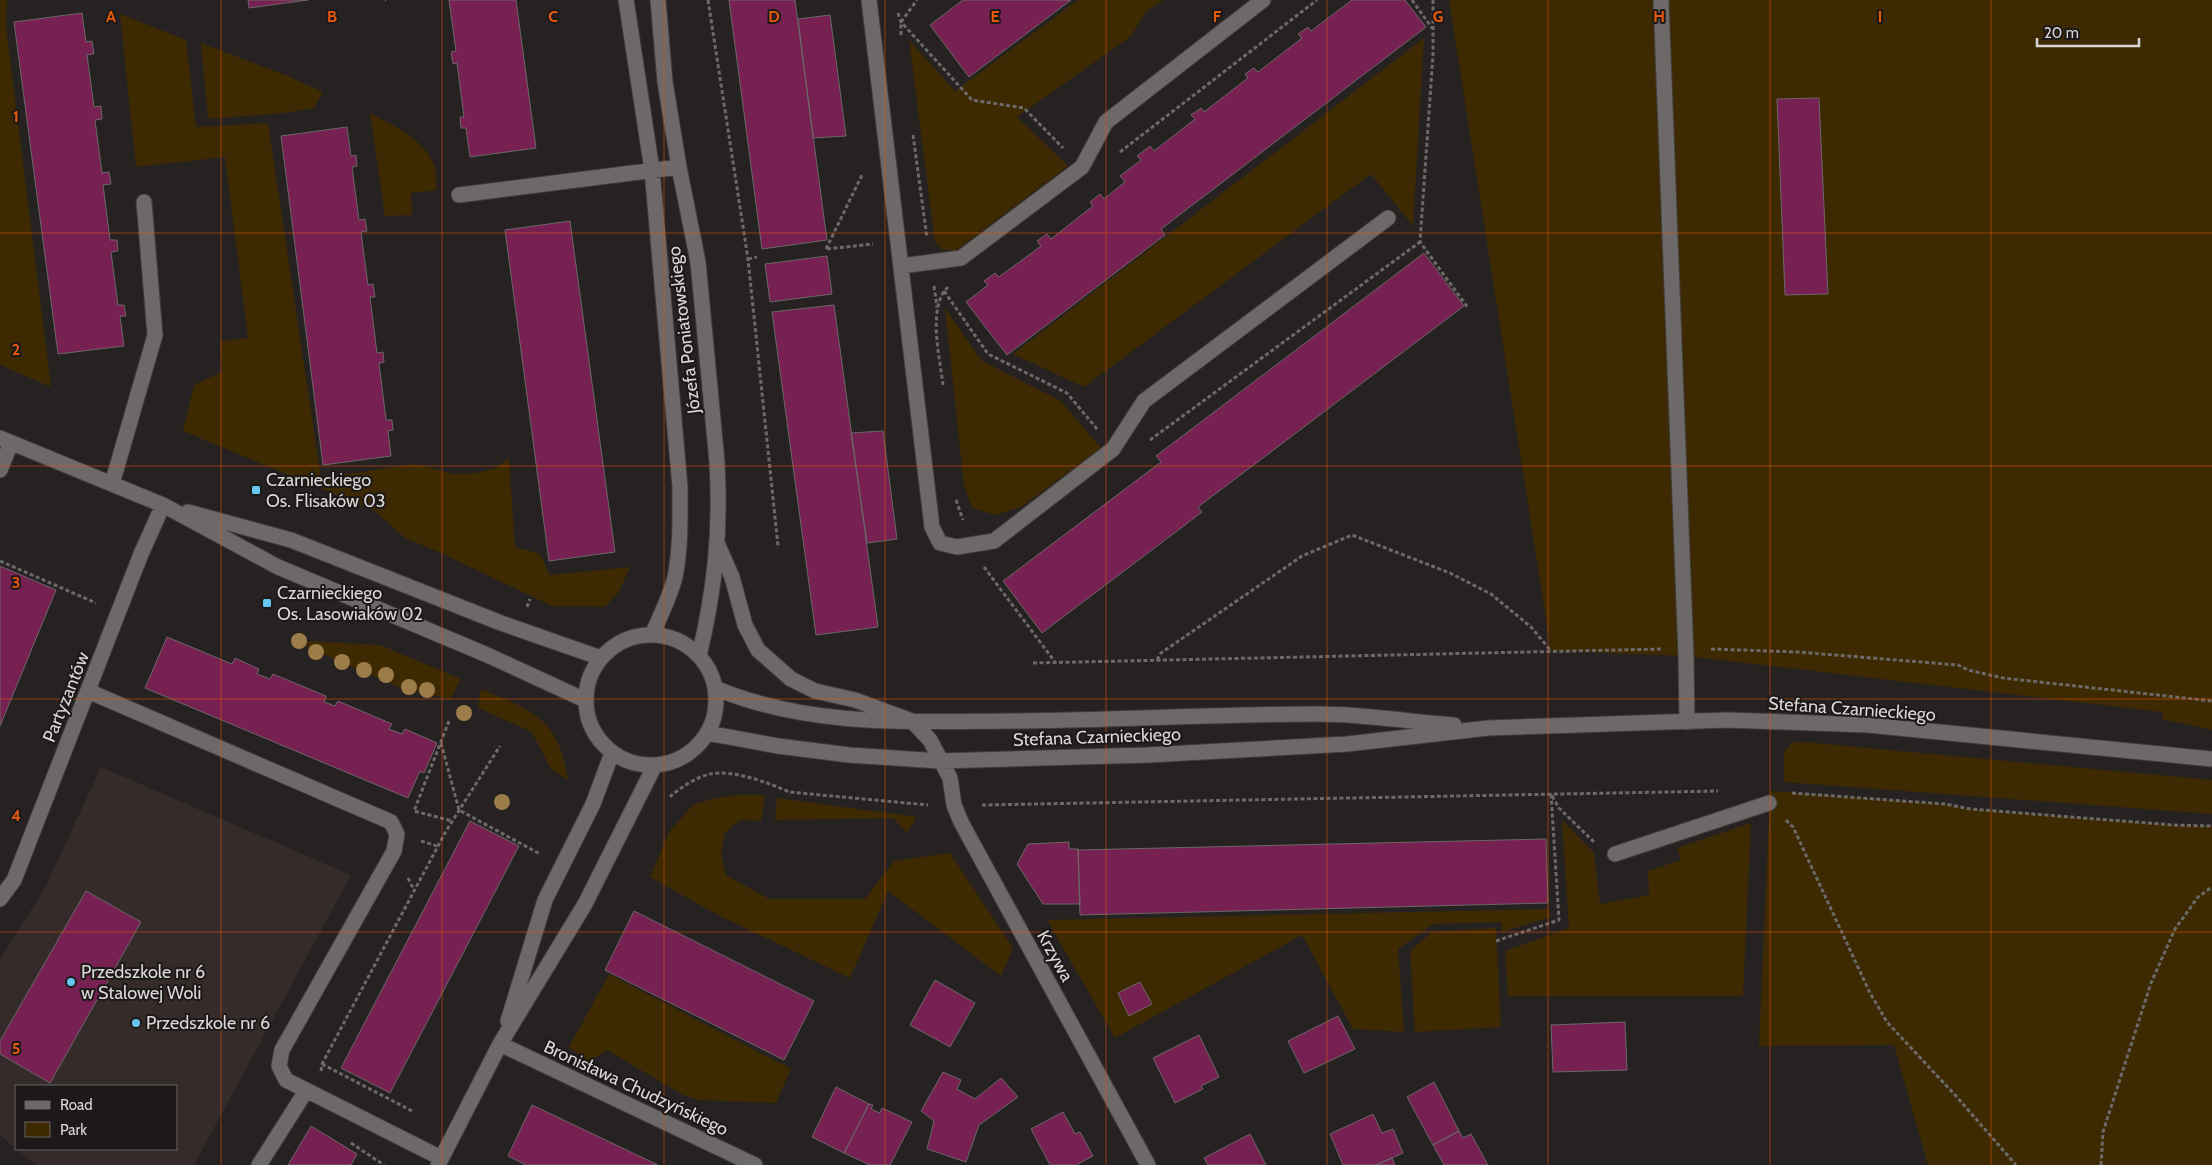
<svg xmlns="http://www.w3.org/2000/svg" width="2212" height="1165" viewBox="0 0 2212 1165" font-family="Cabin,sans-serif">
<rect width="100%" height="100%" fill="#262222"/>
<path fill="#352b2b" d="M101 767 351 875 194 1165H35L16 1149H176V1086H16V1149L0 1135V959L45 888Z"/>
<path fill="#3e2a02" d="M0 0H7L6 27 51 387 0 365Z
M1078 0H1164L1147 11 1130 37 1017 117 1068 166 955 251 941 249 935 242 909 40 955 91Z
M1449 0H2212V730L2162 719V712L1686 656 1551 651Z
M120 14 186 40 196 127 268 123 321 478 415 464 454 474 477 473 496 468 509 458 515 547 540 554 550 575 630 567 619 592 605 607 552 606 441 553 405 538 375 511 183 431 194 385 222 372 220 341 248 338 225 157 136 167Z
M1424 38 1413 226 1371 174 1084 387 1013 354Z
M201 43 288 76 323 92 314 108 285 113 208 119Z
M370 113C394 126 425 139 435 167 437 174 436 183 437 190L411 193 412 215 385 216Z
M945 308 982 361 1061 401 1101 448 1021 507 995 515 972 508 964 486Z
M291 640 380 645 461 679 450 699 401 688Z
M481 689C534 712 558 717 568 780L551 769 532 732 478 708Z
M1792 742H1803L2212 780V814L1784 782V752Z
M1770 791 1945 804 1970 809 2173 825 2212 826V1165H1928L1894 1045 1759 1046Z
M740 795H765L761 821 740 820 725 833 721 854 726 875 769 899H865L894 861 950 853 1013 948 1001 976 888 891 850 978 718 915 650 877 669 832 693 805 715 798Z
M777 798 917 817 907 833 893 818 775 820Z
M1562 820 1594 853 1600 904 1649 895 1648 871 1681 860 1677 848 1751 823 1743 996H1508L1505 951 1569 928Z
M1549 909 1550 917 1502 932 1501 922 1433 924 1398 949 1404 1032 1353 1029 1302 935 1115 1038 1047 920Z
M1496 928 1501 1027 1415 1032 1410 951 1432 932Z
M609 974 791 1069 776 1103 698 1100 683 1095 607 1050 589 1062 569 1047Z"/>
<path fill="#772152" stroke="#6c6769" d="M248 0H308L249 8Z
M449 0H516L536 148 470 157 466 128H461L460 117H464L457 63 453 64 451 52 456 51Z
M729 0H795L827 240 762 249Z
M963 0H1071L969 77 930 25Z
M1352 0H1405L1426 27 1161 229 1165 235 1007 355 966 302 988 285 984 281 995 273 999 277 1041 246 1037 241 1047 234 1051 239 1093 206 1090 202 1100 194 1104 199 1125 182 1120 176 1141 160 1137 156 1150 146 1154 151 1195 119 1191 115 1201 108 1204 112 1248 78 1245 74 1254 68 1258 72 1302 38 1298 34 1308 27 1311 31Z
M82 13 86 42 92 41 94 54 87 55 94 107 101 106 102 119 95 120 102 173 109 172 111 184 103 185 110 240H117L118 251 111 252 118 305H124L126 316H120L124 346 58 354 14 22Z
M830 15 846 136 813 138 798 19Z
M1819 98 1828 294 1785 295 1777 99Z
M347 127 351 156 356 155 357 166 352 167 359 220 365 219 367 231 361 232 368 285 373 284 375 297H370L377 353 383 352 384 362 379 363 386 420H392L393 430 388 431 391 456 323 465 281 136Z
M570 221 615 552 549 561 505 230Z
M1424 253 1464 306 1198 507 1202 512 1042 633 1003 581 1161 462 1156 456Z
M827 256 832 294 770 302 765 264Z
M834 305 878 627 816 635 772 312Z
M883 431 897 539 867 543 851 433Z
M0 566 56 590 0 726Z
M167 637 232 664 235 658 259 669 257 674 270 679 273 674 326 696 324 702 335 706 338 701 392 724 389 729 402 734 405 729 437 743 424 773 420 771 408 798 145 688Z
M470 821 519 846 390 1093 341 1068Z
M1546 839 1548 903 1080 915 1078 850Z
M1069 842V849H1078L1080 904H1043L1017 864 1028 844Z
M86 891 141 922 50 1083 0 1054V1041Z
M634 911 814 1001 784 1060 605 970Z
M935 980 975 1003 950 1047 910 1025Z
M1140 982 1152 1004 1129 1016 1118 993Z
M1338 1016 1355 1049 1304 1073 1288 1041Z
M1625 1022 1627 1070 1553 1072 1551 1025Z
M1199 1035 1219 1077 1201 1086 1203 1089 1175 1103 1153 1058Z
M943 1072 961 1080 957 1089 975 1099 1001 1078 1018 1097 979 1125 966 1162 927 1149 934 1121 921 1111Z
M1434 1082 1459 1131 1433 1145 1407 1097Z
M836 1087 869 1104 844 1153 812 1137Z
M869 1104 873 1105 871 1109 880 1113 882 1108 912 1122 890 1165H870L844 1153Z
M532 1105 658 1165H526L508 1156Z
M1063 1112 1075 1134 1080 1132 1093 1156 1076 1165H1050L1031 1129Z
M1373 1114 1382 1133 1393 1129 1403 1153 1376 1165H1343L1330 1134Z
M311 1126 357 1154 351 1165H288Z
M1459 1131 1463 1138 1471 1134 1488 1165H1444L1433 1145Z
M1250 1134 1266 1165H1208L1204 1158Z
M1392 1158 1395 1165H1376Z"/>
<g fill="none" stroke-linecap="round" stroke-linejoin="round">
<g stroke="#403d3d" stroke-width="17">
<path id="minor" d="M626 0 652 170 680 487C680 517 681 547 675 577 670 597 660 616 652 635
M658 0 665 82 679 167 698 262 717 462C721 531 715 589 699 656
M869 0 932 527 940 543 957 547 994 541 1113 449 1144 401 1388 218
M1661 0 1686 656 1687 722
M459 195 679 167
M901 266 961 258 1082 167 1106 122 1263 0
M0 438 163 505 278 567 485 654 585 700
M0 470 11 443
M112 484 155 335 144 202
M188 512 291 540 501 623 601 658
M717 543 732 577 745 625 758 650 791 679 815 691 855 700 912 721 930 740 950 778 954 805 961 822 1148 1165
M586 700a65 65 0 1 1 130 0a65 65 0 1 1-130 0Z
M715 688C812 729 918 721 1021 721 1120 720 1220 714 1319 714 1364 714 1410 722 1454 725
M88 691 391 822 397 834 394 851 282 1050 279 1066 286 1080 441 1158
M707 733 778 746 849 755 940 761 1148 755 1347 744 1488 728 1727 720 1868 725 2212 759
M1615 854 1769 803
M0 899 14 880 141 554 163 505
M508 1021 545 900 593 804 612 753
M500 1044 755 1165
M259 1165 306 1091
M438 1165 500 1044 585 904 655 765"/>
</g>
<path stroke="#6c6969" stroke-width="3" stroke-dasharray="4 2.5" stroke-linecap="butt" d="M385 0H386
M708 0 748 259 778 546
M1412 0 1432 28
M1433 0V55L1420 242 1468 308
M898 13 901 22 972 100 1024 108 1063 148
M901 35V22L917 0
M913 135 927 238
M1120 152 1317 0
M826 249 863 173
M827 249 873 244
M748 259 757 257
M934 286 937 307
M944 291 988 354 1067 393 1097 429
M943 385C940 359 927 306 948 287
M1150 440 1420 242
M956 500 963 520
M0 561 96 603
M984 567 1055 662
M527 607 530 599
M1711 649 1798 652 1958 665 1968 670 2003 678 2212 701
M1157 660 1161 653 1302 556 1352 535 1450 573 1491 594 1531 627 1551 651
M1033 663 1662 649
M449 721 414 811 452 821
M441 743 459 810 540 854
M1792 793 1945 804 1970 809 2173 825 2212 826
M670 797C679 788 697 777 710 774 731 769 770 783 789 792L928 805
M982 805 1718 791
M1786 820 1793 827 1870 993 1887 1022 1956 1096 2016 1165
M421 841 437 846
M408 878 414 890
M1496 941 1559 920 1551 794 1559 808 1594 842
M322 1064 414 1112
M321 1071 322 1064 446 831 500 746
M351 1143 384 1165
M2101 1165 2103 1132 2151 983 2175 929 2198 897 2212 887"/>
<use href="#minor" stroke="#6e6969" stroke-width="15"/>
</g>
<g fill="#9c7c48">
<circle cx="299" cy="641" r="8"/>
<circle cx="316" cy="652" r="8"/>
<circle cx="342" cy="662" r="8"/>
<circle cx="364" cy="670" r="8"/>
<circle cx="386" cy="675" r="8"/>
<circle cx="409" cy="687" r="8"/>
<circle cx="427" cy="690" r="8"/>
<circle cx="464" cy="713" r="8"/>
<circle cx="502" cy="802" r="8"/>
</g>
<path fill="none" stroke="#e8590c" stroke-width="1" stroke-opacity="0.55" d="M221 0V1165M442 0V1165M664 0V1165M885 0V1165M1106 0V1165M1327 0V1165M1548 0V1165M1770 0V1165M1991 0V1165M0 233H2212M0 466H2212M0 699H2212M0 932H2212"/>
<g fill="#65c5ee" stroke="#1d1919" stroke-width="2">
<rect x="251" y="485" width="10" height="10" rx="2.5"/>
<rect x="262" y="598" width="10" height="10" rx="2.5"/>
<circle cx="71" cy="982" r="5"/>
<circle cx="136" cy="1023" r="5"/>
</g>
<g text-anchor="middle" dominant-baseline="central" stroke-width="4" stroke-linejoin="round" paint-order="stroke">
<g font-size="18" fill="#dad7d7" stroke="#1d1919">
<text transform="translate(684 330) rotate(-97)">Józefa Poniatowskiego</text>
<text transform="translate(66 697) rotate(-68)">Partyzantów</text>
<text transform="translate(1852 709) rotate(4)">Stefana Czarnieckiego</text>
<text transform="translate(1097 737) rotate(-2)">Stefana Czarnieckiego</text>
<text transform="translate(1055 956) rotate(61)">Krzywa</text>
<text transform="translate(636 1088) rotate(25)">Bronisława Chudzyńskiego</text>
</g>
<g font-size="18" fill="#dad7d7" stroke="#1d1919" text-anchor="start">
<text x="266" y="480">Czarnieckiego<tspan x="266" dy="21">Os. Flisaków 03</tspan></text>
<text x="277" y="593">Czarnieckiego<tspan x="277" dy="21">Os. Lasowiaków 02</tspan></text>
<text x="81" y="972">Przedszkole nr 6<tspan x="81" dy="21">w Stalowej Woli</tspan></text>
<text x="146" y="1023">Przedszkole nr 6</text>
</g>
</g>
<g font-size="16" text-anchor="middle" font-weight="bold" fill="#e8590c" stroke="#1d1919" stroke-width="4" stroke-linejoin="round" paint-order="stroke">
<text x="111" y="22">A</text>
<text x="332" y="22">B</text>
<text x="553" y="22">C</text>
<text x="774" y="22">D</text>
<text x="995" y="22">E</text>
<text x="1217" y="22">F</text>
<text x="1438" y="22">G</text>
<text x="1659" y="22">H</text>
<text x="1880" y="22">I</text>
<text x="16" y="122">1</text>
<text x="16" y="355">2</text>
<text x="16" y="588">3</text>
<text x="16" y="821">4</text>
<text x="16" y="1054">5</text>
</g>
<rect x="15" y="1085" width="162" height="65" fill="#1d1919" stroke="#696565"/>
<rect x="25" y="1101" width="25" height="8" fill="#6e6969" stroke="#696565"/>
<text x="60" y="1110" font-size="15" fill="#dad7d7">Road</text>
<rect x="25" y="1122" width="25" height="15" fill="#3e2a02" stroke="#696565"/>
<text x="60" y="1135" font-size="15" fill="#dad7d7">Park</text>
<path d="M2037 38v8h102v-8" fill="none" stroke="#dad7d7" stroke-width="2.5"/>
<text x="2044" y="38" font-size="15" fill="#dad7d7" stroke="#1d1919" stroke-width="4" paint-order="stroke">20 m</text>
</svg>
